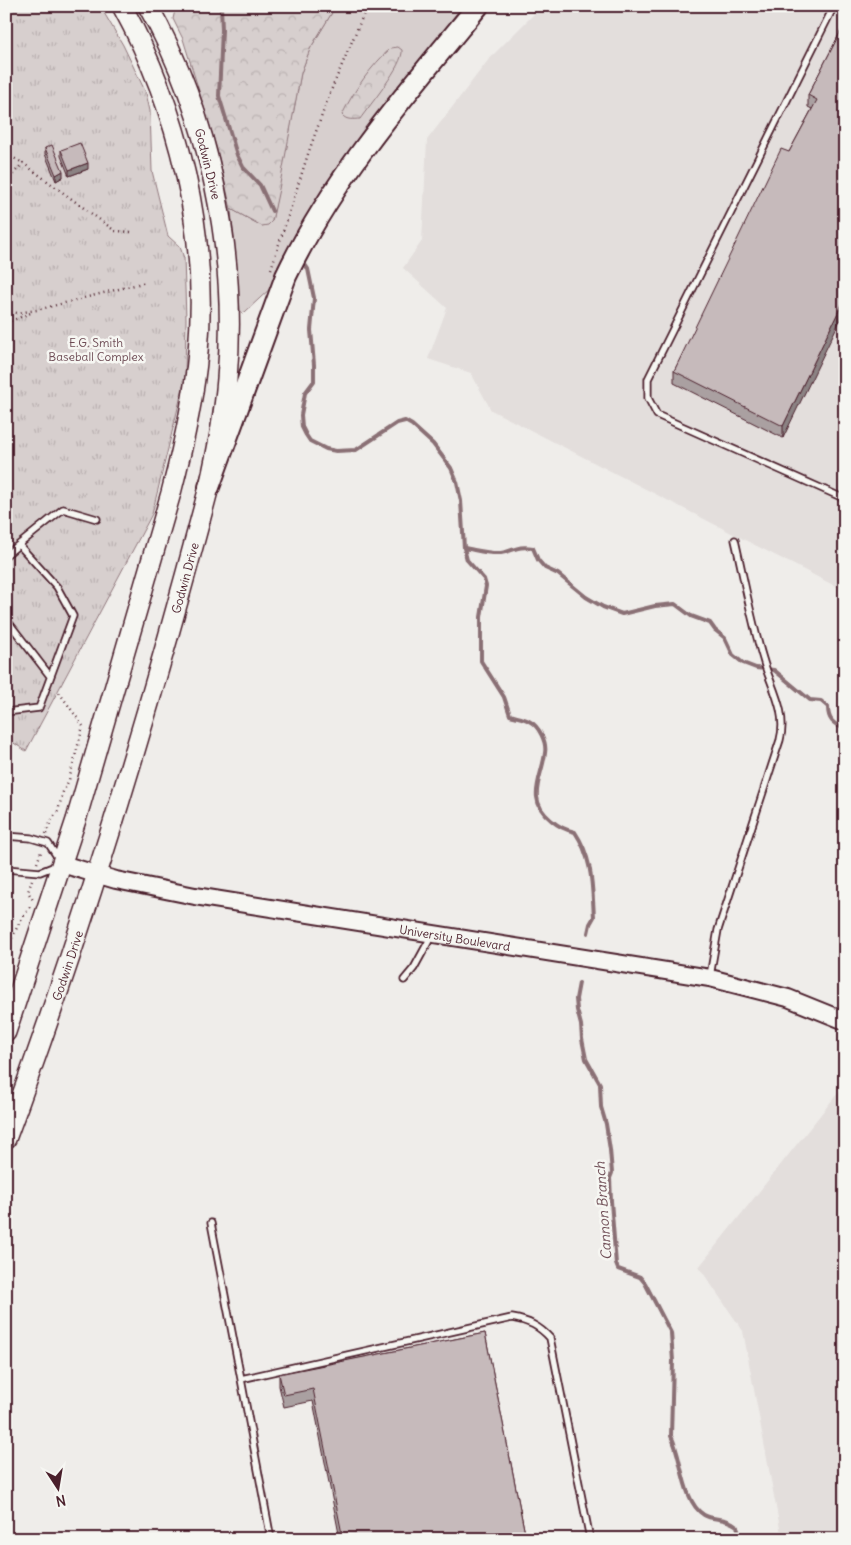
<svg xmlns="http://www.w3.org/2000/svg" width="851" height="1545" viewBox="0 0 851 1545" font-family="Delius,sans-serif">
<defs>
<pattern id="forest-crowns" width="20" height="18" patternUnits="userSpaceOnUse" patternTransform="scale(1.25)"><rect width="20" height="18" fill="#d7cfce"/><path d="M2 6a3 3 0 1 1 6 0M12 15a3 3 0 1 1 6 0" fill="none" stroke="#bab1b1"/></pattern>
<pattern id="park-tufts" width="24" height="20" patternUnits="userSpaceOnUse" patternTransform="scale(1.25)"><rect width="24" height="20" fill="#d7cfce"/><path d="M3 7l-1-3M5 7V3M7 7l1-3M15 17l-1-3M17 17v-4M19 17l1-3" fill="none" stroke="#bab1b1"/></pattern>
</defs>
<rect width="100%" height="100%" fill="#efedea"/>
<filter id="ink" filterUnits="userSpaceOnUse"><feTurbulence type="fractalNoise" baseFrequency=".02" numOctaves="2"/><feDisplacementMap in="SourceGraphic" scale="10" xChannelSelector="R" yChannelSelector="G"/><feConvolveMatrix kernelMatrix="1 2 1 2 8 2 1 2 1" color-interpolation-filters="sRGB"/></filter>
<g filter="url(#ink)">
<path fill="#e3dedc" d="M542 6H845V591L491 410 471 373 428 359 447 308 403 268 422 241 427 140 489 59Z
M845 1084V1539H782L743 1331 699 1267Z"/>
<path fill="#d7cfce" stroke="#90777c" d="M336 6H470L273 286 245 312 242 313 240 310 231 209 262 226 272 221 301 73 310 49Z"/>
<path fill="url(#forest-crowns)" stroke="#90777c" d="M176 6H336L310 49 301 73 279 189 272 221 268 225 262 226 231 209 217 149 183 39 173 19Z
M398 47 402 50C404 64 369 106 360 119 353 119 347 121 342 115 354 90 371 66 391 48Z"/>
<path fill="url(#park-tufts)" stroke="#90777c" d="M6 6H100L123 45 146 93 150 111 152 171 168 236 180 247 184 258 186 319 185 379 152 514 26 751 6 738Z"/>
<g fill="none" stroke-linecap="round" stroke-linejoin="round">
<path stroke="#8a6f74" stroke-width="4" d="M221 6 222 30 219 96 237 155 243 167 260 185 272 211
M304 263 308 269 314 298 311 330 314 365V381L305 393 301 415 302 427 306 435 310 441 326 449 336 451 356 450 397 423 405 421 412 425 433 444 451 468 457 482 461 501 464 548 467 560 484 579 486 586 481 617V661L504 697 510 715C516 717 524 718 529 721 539 726 547 742 545 753 542 778 525 799 551 820 559 827 565 830 575 832 593 859 592 886 594 917L590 924 588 933
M464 548C476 550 489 554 501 553 514 551 517 545 533 548L538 560 545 568 558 574 586 597 603 607 622 614 655 606 675 604 691 616 710 623 715 630 725 638 733 655 743 663 756 668 774 670 810 700 821 701 828 707C828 720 833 724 845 729
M579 983 576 999 577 1010 581 1025 582 1039 586 1059 600 1084 601 1107 606 1124 610 1150 612 1173 610 1178 611 1201 616 1264 618 1269 640 1277 645 1283 671 1333 673 1361 671 1436C682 1456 682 1502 704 1515 714 1521 724 1516 737 1526L739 1533 737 1539"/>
<g stroke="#4a1f2b" stroke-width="9">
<path id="service" d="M834 6 648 379V398L657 415 843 498 845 500
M6 555 63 509 97 519
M6 619 50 676
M6 712 39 708 73 616 57 587 19 545
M6 836 31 838 48 843 58 858
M6 869 40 872 55 866
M710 976 718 930 780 740C788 712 770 685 763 659 751 620 744 579 735 540
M404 980 414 968 432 935
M211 1223 241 1379
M271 1539 241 1379 512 1318C529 1321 539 1326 550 1338L590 1539"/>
</g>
<g stroke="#4a1f2b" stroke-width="20">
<g id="secondary">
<path id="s1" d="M62 864 116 880 195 896 710 978 788 998 845 1021"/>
</g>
</g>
<g stroke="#4a1f2b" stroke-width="22">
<g id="primary">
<path d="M6 1032 76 820 171 493C183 447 194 400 198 352 209 234 179 110 122 6"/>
<path id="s2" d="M6 1139C85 926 151 707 209 487 217 452 224 416 227 379 238 254 210 116 148 6"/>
</g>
</g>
<g stroke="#4a1f2b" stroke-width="24">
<path id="trunk" d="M209 487 286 276C334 176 408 91 478 6"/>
</g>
<path stroke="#4a1f2b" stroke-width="2.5" stroke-dasharray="1 4" stroke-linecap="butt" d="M6 154 23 163
M6 182 23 163 115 231 132 232
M271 269 309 151 330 93 367 6
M6 311 17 313 37 310 146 282
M6 323 33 312
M46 834 51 821 58 811 63 792 69 780 83 726 58 691
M37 863 42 849
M32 880 28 892 33 900V902
M6 952 19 923 30 907"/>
<use href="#service" stroke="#f6f6f2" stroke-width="5.5"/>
<use href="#secondary" stroke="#f6f6f2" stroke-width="16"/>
<use href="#primary" stroke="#f6f6f2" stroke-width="19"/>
<use href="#trunk" stroke="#f6f6f2" stroke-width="20"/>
</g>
<path fill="#aaa0a1" stroke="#4a1f2b" d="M845 23 783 438 674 383V371L789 152 812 109 808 107V95Z
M45 148 63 177 56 181 45 154Z
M61 150 88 169 69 176 61 156Z
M485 1333 526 1539H340L313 1401 284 1407 279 1386V1374Z"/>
<path fill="#8b8283" stroke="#4a1f2b" d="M88 163V169L69 176V170Z
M63 171V177L56 181V175Z
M845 298V310L783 438V426Z"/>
<path fill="#c6babb" stroke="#4a1f2b" d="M845 23V298L783 426 674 371 781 149 789 152 817 100 808 95Z
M80 143 88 163 69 170 61 150Z
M52 145 63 171 56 175 45 148Z
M485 1333 526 1539H343L313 1389 284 1395 279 1374Z
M178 1536 179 1539H162Z"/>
</g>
<g text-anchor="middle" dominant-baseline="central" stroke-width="5" stroke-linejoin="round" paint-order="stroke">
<g font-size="12" fill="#4a1f2b" stroke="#f6f6f2">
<text transform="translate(208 164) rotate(76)">Godwin Drive</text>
<text stroke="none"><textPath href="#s2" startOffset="589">Godwin Drive</textPath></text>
<text stroke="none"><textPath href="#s1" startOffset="400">University Boulevard</textPath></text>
<text stroke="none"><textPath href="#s2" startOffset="184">Godwin Drive</textPath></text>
</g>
<g font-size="12" fill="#6d4b54" stroke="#f6f6f2">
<text x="96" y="342">E.G. Smith<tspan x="96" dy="14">Baseball Complex</tspan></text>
</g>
<g font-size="14" font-style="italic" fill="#6f4e56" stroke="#f6f6f2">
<text transform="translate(603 1211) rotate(-94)">Cannon Branch</text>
</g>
</g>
<rect width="851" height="1545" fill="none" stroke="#f6f6f2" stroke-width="25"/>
<rect x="12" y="12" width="826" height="1520" fill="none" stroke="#4a1f2b" stroke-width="2" filter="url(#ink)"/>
<g transform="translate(58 1488) rotate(168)" stroke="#f6f6f2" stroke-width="4" paint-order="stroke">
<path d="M0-4L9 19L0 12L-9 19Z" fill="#4a1f2b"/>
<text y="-8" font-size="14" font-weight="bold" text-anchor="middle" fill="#4a1f2b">N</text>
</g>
</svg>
